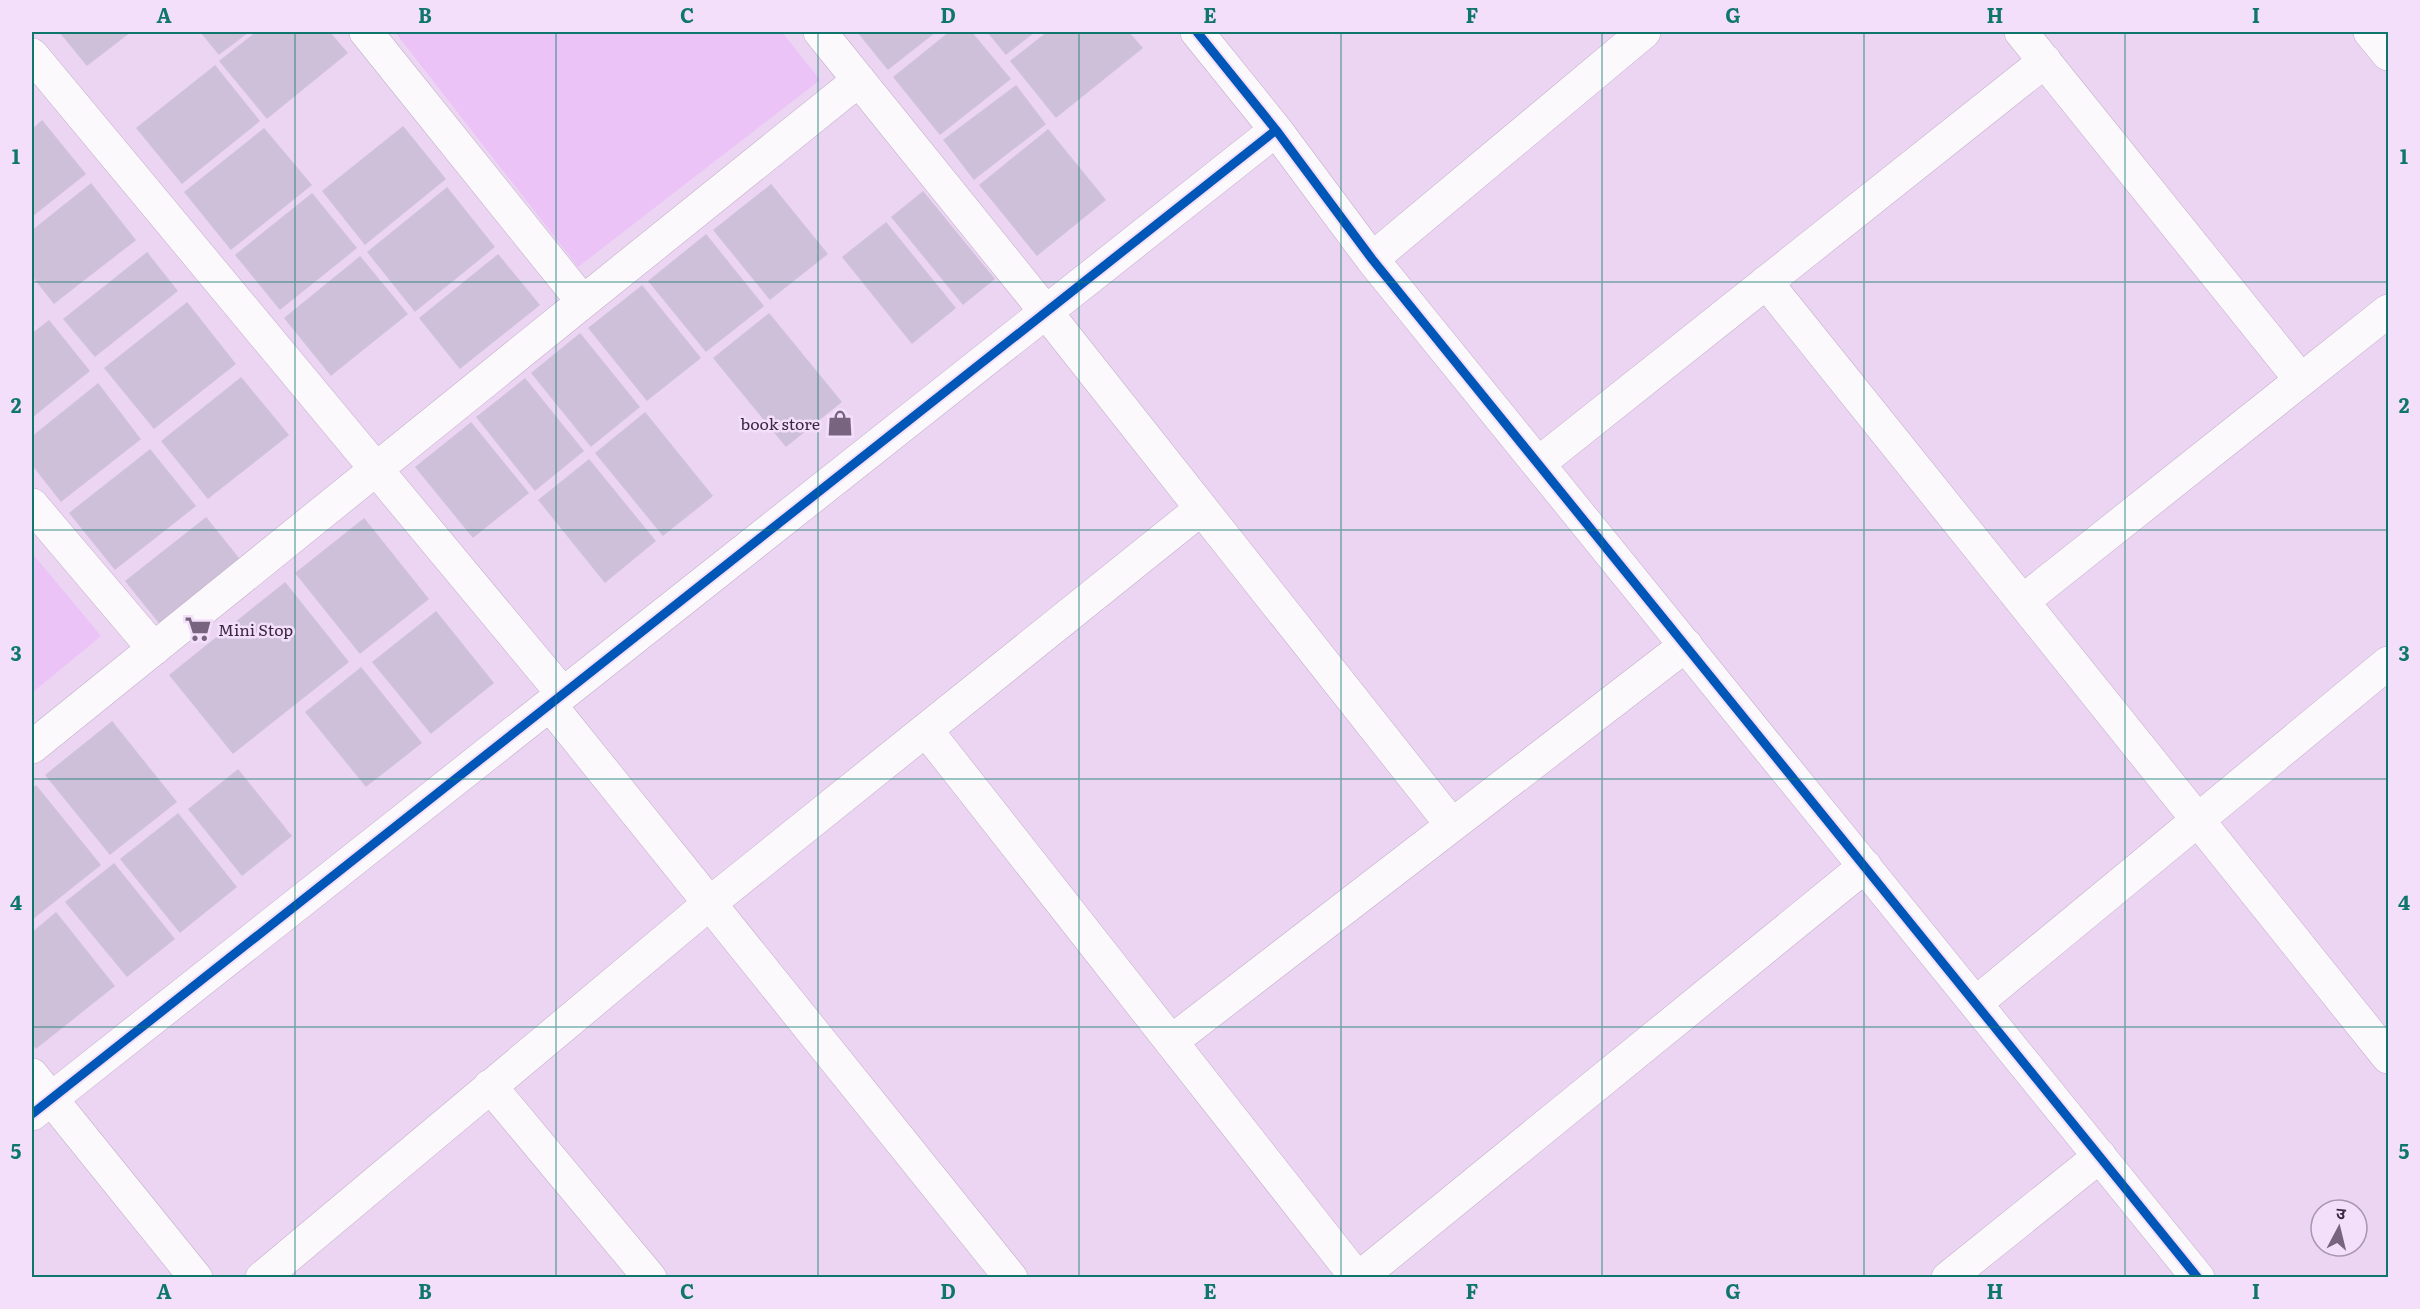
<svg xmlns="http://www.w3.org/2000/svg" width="2420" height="1309" viewBox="0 0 2420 1309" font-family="Literata,'Noto Sans Devanagari',serif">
<rect width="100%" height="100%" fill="#ecd5f2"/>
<path fill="#ebc3f7" d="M395 32H782L820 80 578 267Z
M32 553 101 636 32 693Z"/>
<path fill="#cfc0da" stroke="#cfc1db" stroke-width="1.5" d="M60 32H130L87 65Z
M201 32H248L219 54Z
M257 32H329L347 53 267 118 220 61Z
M858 32H935L888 69Z
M950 32H971L1010 79 940 134 894 77Z
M988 32H1034L1006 54Z
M1048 32H1128L1142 48 1056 117 1011 61Z
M215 66 259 121 182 183 137 128Z
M1016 86 1045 124 974 179 944 140Z
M42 121 85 174 32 216V130Z
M403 127 445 179 365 244 323 191Z
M264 129 311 185 231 249 185 192Z
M1048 130 1105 200 1037 255 980 185Z
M91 184 135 240 54 303 32 275V231Z
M771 185 827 254 770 299 714 230Z
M447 188 494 247 415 311 368 252Z
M923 192 994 279 963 304 892 217Z
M312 194 356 248 280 309 236 255Z
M886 223 955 308 912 343 843 257Z
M706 235 763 306 706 351 649 281Z
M147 253 177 291 95 356 64 319Z
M498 255 539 305 460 368 420 318Z
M360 257 407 314 331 375 285 318Z
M642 286 700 358 647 400 589 328Z
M187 303 235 364 154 428 105 368Z
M769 314 841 402 786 446 714 358Z
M49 321 89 371 32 417V334Z
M580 334 639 407 591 446 532 373Z
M241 378 288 435 208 498 162 441Z
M525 379 583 451 535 490 477 417Z
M98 384 140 439 61 501 32 464V437Z
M645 413 712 496 663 535 596 453Z
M471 423 528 493 473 537 416 467Z
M150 450 195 506 115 569 70 513Z
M589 460 655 541 605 582 539 500Z
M206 518 242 563 162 626 126 581Z
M364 519 428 599 360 653 296 573Z
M285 583 348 662 233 753 170 675Z
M436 612 493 683 431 733 373 662Z
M361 668 421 743 366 786 306 712Z
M112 722 176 802 110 854 46 775Z
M238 770 291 836 242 875 189 809Z
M36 786 100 865 32 919V789Z
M178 814 236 887 180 932 121 859Z
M114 864 174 939 127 976 66 902Z
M56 913 114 986 36 1048 32 1043V933Z"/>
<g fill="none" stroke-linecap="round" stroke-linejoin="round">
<g stroke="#c2aec8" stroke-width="34">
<path id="minor" d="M366 32 583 302 859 80
M820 32 1046 312 1452 825
M1197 32 1276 130 1372 259 2198 1278
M2021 32 2301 380
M2370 32 2388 54
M32 55 563 694
M1372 259 1644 32
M1766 282 2388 1057
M1539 463 2045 61
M32 505 154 649
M2023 601 2388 311
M550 705 1011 1278
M926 730 1357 1278
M32 747 583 302
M1976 1003 2388 663
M1172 1041 1686 645
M32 1075 196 1278
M490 1086 650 1278
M32 1114 1276 130
M262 1278 710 903 1201 509
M1359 1278 1865 866
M1948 1278 2100 1156"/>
</g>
<use href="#minor" stroke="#fcf9fd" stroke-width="33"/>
<g stroke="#f4dffa" stroke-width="13">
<path id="cycleway" d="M1197 32 1276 130 1372 259 2198 1278
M32 1114 1276 130"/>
</g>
<use href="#cycleway" stroke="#0057b8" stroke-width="9"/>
</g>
<path fill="none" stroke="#0f766e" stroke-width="1.5" stroke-opacity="0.55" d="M295 32V1278M556 32V1278M818 32V1278M1079 32V1278M1341 32V1278M1602 32V1278M1864 32V1278M2125 32V1278M32 282H2388M32 530H2388M32 779H2388M32 1027H2388"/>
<defs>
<g id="shop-bare" transform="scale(2.07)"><path d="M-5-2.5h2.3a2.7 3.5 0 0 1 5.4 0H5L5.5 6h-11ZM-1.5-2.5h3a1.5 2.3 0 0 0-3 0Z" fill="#79647f" stroke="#f4dffa" stroke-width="2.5" paint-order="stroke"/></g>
<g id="supermarket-bare" transform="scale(2.07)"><path d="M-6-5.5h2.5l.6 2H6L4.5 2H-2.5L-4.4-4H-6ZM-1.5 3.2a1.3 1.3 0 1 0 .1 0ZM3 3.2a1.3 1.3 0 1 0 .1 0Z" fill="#79647f" stroke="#f4dffa" stroke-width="2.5" paint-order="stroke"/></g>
</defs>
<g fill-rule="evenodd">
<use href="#shop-bare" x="840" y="423"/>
<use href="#supermarket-bare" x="198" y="629"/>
</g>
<g text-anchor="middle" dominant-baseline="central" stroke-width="5" stroke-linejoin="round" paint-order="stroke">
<g font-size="16" fill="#3b2741" stroke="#f4dffa" text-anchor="end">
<text x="820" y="423">book store</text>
<text x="218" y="629" text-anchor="start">Mini Stop</text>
</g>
</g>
<rect width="2420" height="1309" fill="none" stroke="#f4dffa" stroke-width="66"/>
<g transform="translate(2339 1228) rotate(7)"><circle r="28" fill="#f4dffa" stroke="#aa95b0" stroke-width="1.5"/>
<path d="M0-4.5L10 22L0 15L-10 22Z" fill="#79647f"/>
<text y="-9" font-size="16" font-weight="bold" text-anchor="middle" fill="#3b2741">उ</text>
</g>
<rect x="33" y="33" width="2354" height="1243" fill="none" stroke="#0f766e" stroke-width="2"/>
<g font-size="20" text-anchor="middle" font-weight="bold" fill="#0f766e">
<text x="164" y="23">A</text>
<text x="425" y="23">B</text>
<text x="687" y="23">C</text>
<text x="948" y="23">D</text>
<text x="1210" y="23">E</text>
<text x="1472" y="23">F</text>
<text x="1733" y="23">G</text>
<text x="1995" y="23">H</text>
<text x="2256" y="23">I</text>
<text x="16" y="164">1</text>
<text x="2404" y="164">1</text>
<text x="16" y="413">2</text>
<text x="2404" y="413">2</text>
<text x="16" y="661">3</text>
<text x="2404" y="661">3</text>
<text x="16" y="910">4</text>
<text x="2404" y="910">4</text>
<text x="16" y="1159">5</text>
<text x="2404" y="1159">5</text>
<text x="164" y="1299">A</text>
<text x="425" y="1299">B</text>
<text x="687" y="1299">C</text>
<text x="948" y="1299">D</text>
<text x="1210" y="1299">E</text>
<text x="1472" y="1299">F</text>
<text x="1733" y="1299">G</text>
<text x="1995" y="1299">H</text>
<text x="2256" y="1299">I</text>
</g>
</svg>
